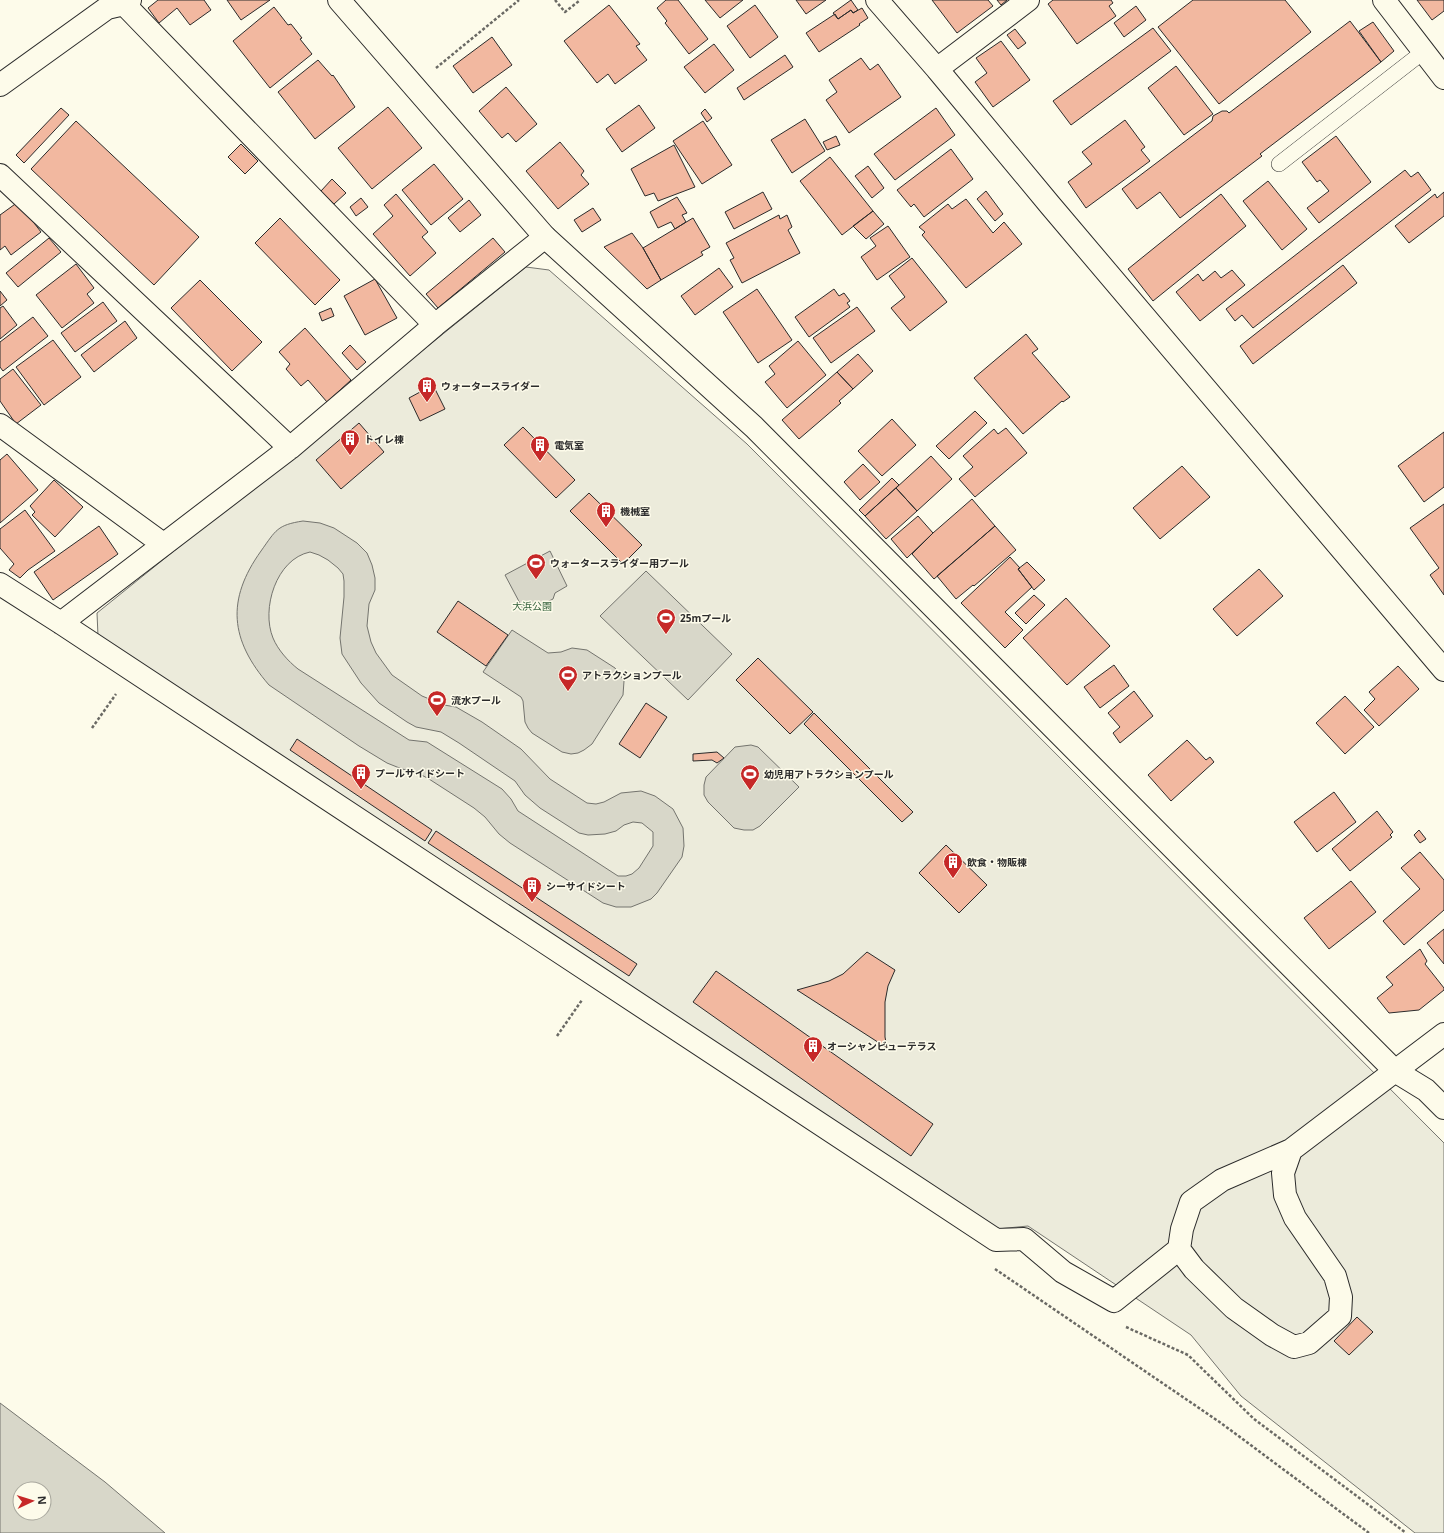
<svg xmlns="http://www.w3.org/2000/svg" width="1444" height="1533" viewBox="0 0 1444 1533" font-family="'Open Sans','Noto Sans JP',sans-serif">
<rect width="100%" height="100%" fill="#fdfbea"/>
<path fill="#ecebdb" stroke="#74746e" d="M526 267 549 270 747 444 1444 1143V1533H1415L1241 1396 1191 1335 1028 1226 997 1229 98 636 97 613Z"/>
<path fill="#d8d7c9" stroke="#74746e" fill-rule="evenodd" d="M303 521 320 523 334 528 357 543 367 553 372 565 375 578V590L369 604 367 626 371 642 376 653 392 675 422 696 444 705 456 707 482 722 521 749 550 779 587 803 596 804 604 802 621 793 641 791 655 796 673 809 683 828 684 846 682 857 657 893 651 899 631 907H616L603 903 510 843 499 834 485 817 474 808 429 779 416 772 402 769 387 763 359 746 269 685C230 640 226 600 261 551 276 530 277 525 303 521ZM310 552 319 555 328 560 338 568 343 574 344 581V597L340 638 342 654 361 683 379 703 407 722 416 727 441 732 459 743 515 781 525 795 540 808 579 833 588 835 605 834 616 831 624 825 633 822 642 823 653 832V846L639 868 632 874 626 876H618L518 811 511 799 502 789 427 742 409 740 298 669C288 661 278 650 273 638 261 609 276 559 310 552Z
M550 551 567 586 555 593 553 599 543 604 537 602 523 609 505 575Z
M646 571 732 654 688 700 600 616Z
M512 630 548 653 561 652 572 648 587 650 615 668 624 681 623 695 592 744 584 750 578 753 571 754 562 752 532 733 528 728 525 722 523 701 521 697 483 672Z
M751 745 758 747 799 787 760 826 753 830H744L734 828 708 802 704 795V785L706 777 735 747Z
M0 1403 105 1482 165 1533H0ZM20 1489H44V1513H20Z"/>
<path fill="#f2b8a0" stroke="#2b2b2b" d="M158 0H204L211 10 190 25 177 8 159 23 148 8Z
M227 0H270L241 20Z
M666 0H678L708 39 689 54 665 23 667 21 657 8Z
M705 0H743L720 18Z
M796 0H826L806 14Z
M851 0 858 10 853 13 851 10 838 19 833 13Z
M932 0H988L993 6 957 33Z
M997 0H1007L1001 5Z
M1053 0H1111L1113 3 1109 6 1116 16 1077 44 1048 4Z
M1193 0H1285L1311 32 1219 104 1158 27Z
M1417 0H1444V11L1432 20Z
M609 5 640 44 636 46 647 60 615 84 608 74 597 83 564 41Z
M755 5 778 37 750 58 727 26Z
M1136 6 1146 20 1124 37 1114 23Z
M274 7 288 25 291 24 302 38 300 39 312 54 270 88 233 41Z
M862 8 868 18 859 24 860 25 819 52 806 33 835 14 838 19 851 10 853 13Z
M1350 21 1381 62 1260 154 1262 156 1180 218 1160 192 1137 209 1122 189 1212 121 1213 116 1222 111H1227L1229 113Z
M1373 22 1394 51 1381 62 1359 31Z
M1153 28 1171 51 1071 125 1053 101Z
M1015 29 1026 43 1018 49 1007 35Z
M492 37 512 65 473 93 453 66Z
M1001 41 1030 80 993 107 975 82 987 73 976 58Z
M714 44 734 70 705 93 684 67Z
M785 55 793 67 744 100 737 88Z
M861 58 870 70 878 64 901 97 849 133 826 100 837 92 829 80Z
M318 60 332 76 333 75 355 107 315 139 278 92Z
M1176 66 1213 114 1184 135 1148 88Z
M506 87 537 124 516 142 508 133 502 138 479 111Z
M639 105 655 128 622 152 606 129Z
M388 107 422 148 372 189 338 148Z
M61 108 69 115 24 163 16 155Z
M936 108 955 135 895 180 874 154Z
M705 109 712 118 707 122 701 113Z
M805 119 825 151 792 173 771 140Z
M1125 120 1145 147 1141 150 1150 161 1086 208 1068 182 1092 164 1082 152Z
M76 121 199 237 154 285 31 169Z
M703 121 732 165 702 184 673 141Z
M836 136 840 145 827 150 823 142Z
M1336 136 1371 182 1319 223 1307 208 1329 191 1320 180 1317 182 1302 162Z
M560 142 584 171 581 175 589 184 558 209 526 171Z
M241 144 258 161 245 174 228 157Z
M674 145 695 187 658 201 654 193 645 196 631 169Z
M951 149 973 179 924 217 914 204 911 207 897 190Z
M830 157 873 211 842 235 800 181Z
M434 164 463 199 431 225 402 190Z
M868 166 884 188 872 198 855 176Z
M1405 170 1411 177 1418 172 1431 190 1253 328 1242 315 1235 321 1226 309Z
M332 179 346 193 334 204 321 191Z
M1268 181 1307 229 1282 250 1243 201Z
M986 191 1003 214 995 221 977 199Z
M763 192 772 209 734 229 725 212Z
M1444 192V216L1409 243 1395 226 1435 194 1437 198Z
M396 194 428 232 422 237 436 253 410 276 373 234 393 216 384 205Z
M1221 194 1246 226 1153 301 1128 269Z
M677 197 687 213 682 215 686 222 675 229 671 222 658 228 650 212Z
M361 198 368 207 356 216 350 207Z
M966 199 993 233 1004 222 1022 244 966 288 922 235 925 232 919 227 948 204 952 209Z
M469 200 481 215 460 232 448 218Z
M18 202 41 232 11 255 5 246 0 250V215Z
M593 208 601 220 582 232 574 220Z
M873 211 884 224 866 239 853 226Z
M779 215 780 219 787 215 792 227 788 230 800 253 742 283 730 260 734 258 726 243Z
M280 218 340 280 315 305 255 243Z
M693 218 710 247 701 252 703 255 661 280 643 248Z
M888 226 910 257 877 280 861 257 876 246 870 238Z
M632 233 643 248 661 280 647 289 604 247Z
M49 238 61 252 18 287 6 273Z
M493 238 505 252 438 308 426 294Z
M912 258 947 302 910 331 891 308 905 297 889 276Z
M76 264 94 288 87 294 94 303 62 328 36 295Z
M1343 265 1357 283 1253 364 1240 346Z
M719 268 733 287 695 315 681 296Z
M1232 270 1245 285 1200 321 1176 292 1198 274 1203 281 1215 271 1221 278Z
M375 279 397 318 365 335 344 296Z
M200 280 262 342 232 371 171 308Z
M757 289 792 340 758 363 723 312Z
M834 289 839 296 844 293 850 301 847 303 850 307 809 337 795 317Z
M0 291 7 300 0 306Z
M103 302 117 321 75 352 61 333Z
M3 306 17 325 0 339V308Z
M857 307 875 331 831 363 813 338Z
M331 308 334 316 322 321 319 313Z
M33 317 48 336 3 371 0 367V342Z
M125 321 137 338 94 372 81 355Z
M305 328 351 380 327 402 308 380 301 386 286 369 290 364 279 352Z
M1026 334 1038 349 1032 353 1070 397 1063 402 1062 401 1023 434 974 378Z
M53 340 81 377 44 405 16 367Z
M798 341 826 375 787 408 765 382 775 374 769 366Z
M350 345 366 362 357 370 342 353Z
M858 354 873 371 853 389 837 372Z
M13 369 41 405 16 424 0 401V379Z
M837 372 853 389 839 401 841 403 799 439 782 420Z
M433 385 445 409 420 421 409 398Z
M975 411 987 423 949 459 936 446Z
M892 419 916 445 882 476 858 451Z
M359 423 384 452 341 489 316 460Z
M523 427 575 480 556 498 504 445Z
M1006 428 1027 453 975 497 959 479 973 467 963 456 994 429 998 434Z
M1444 432V487L1424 502 1398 466Z
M7 454 38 490 0 523V460Z
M931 456 952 479 917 511 896 488Z
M863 464 880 482 860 500 844 482Z
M1182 466 1210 497 1160 539 1133 508Z
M892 478 899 485 865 516 859 510Z
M54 480 83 507 55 537 32 515 35 512 30 506Z
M896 488 917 511 886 539 865 516Z
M589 493 642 545 623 564 570 511Z
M972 499 995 526 934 579 912 554 933 533Z
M1444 504V595L1430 575 1439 568 1410 528Z
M25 510 55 551 28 570 20 578 9 570 14 564 0 548V529Z
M918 516 933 533 907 558 891 539Z
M99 526 118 554 53 600 34 572Z
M995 526 1016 550 974 586 973 585 956 599 937 576Z
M1010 557 1020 568 1018 569 1032 587 1005 612 1023 630 1005 648 961 603Z
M1027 562 1045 580 1034 590 1018 569Z
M1259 569 1283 596 1237 636 1213 609Z
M1034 595 1045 605 1026 624 1015 613Z
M1066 598 1110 646 1067 685 1023 638Z
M458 601 508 635 486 666 437 632Z
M758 658 813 712 790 734 736 680Z
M1114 665 1129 686 1100 708 1084 687Z
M1398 666 1419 689 1379 726 1364 710 1375 699 1369 692Z
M1134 691 1153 716 1120 743 1113 733 1120 727 1108 713Z
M1345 696 1374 727 1345 754 1316 723Z
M646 703 667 717 640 758 619 744Z
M814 713 913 812 902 822 804 724Z
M297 739 432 830 425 841 290 750Z
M1187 740 1206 760 1210 757 1214 762 1171 801 1148 775Z
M717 752 724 758 717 763 712 760 693 761V754Z
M1334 792 1356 822 1317 852 1294 822Z
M1377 811 1393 832 1390 835 1392 837 1350 871 1332 849Z
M1419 830 1426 839 1420 843 1414 835Z
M436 831 637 964 629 976 428 843Z
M946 845 987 885 959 913 919 873Z
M1420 852 1444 880V910L1404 945 1383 921 1420 889 1401 868Z
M1351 881 1376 912 1329 949 1304 918Z
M1444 929V964L1427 943Z
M1420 949 1427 961 1425 964 1444 988V990L1419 1010 1389 1013 1377 998 1393 985 1386 977Z
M867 952 895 970 888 986 885 1002V1037L887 1048 797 990 829 981 843 974Z
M716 971 933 1124 911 1156 693 1002Z
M1357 1317 1373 1332 1349 1355 1334 1341Z"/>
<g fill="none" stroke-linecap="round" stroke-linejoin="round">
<g stroke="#2b2b2b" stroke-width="16">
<path id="lane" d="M1279 164 1423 52"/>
</g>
<g stroke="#2b2b2b" stroke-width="24">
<path id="street" d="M114 0 124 4 435 325
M877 0 937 69 1050 205 1444 670
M1384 0 1444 78
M937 69 1028 0
M0 85 107 8 124 4 130 0
M0 175 290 448
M0 425 163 544
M0 584 61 623 996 1240 1024 1239 1063 1272 1114 1301 1179 1249
M61 623 290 448 435 325 545 237
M1291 1150 1222 1180 1191 1202 1182 1229 1179 1249 1194 1269 1234 1308 1272 1335 1294 1347 1309 1343 1340 1316 1341 1297 1335 1276 1295 1218 1285 1195 1283 1173 1291 1150 1395 1071 1426 1090 1444 1108"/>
</g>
<g stroke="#2b2b2b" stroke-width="24">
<path id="secondary" d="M339 0 545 237 754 427 1395 1071 1444 1034"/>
</g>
<path stroke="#6a6964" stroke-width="2.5" stroke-dasharray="3 2" stroke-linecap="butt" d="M555 0 565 12 579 1
M436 68 519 0
M92 728 116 694
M557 1036 582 1000
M995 1269 1221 1423 1369 1533
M1126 1327 1188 1355 1254 1419 1406 1533"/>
<use href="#lane" stroke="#fdfbea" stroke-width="15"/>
<use href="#street" stroke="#fdfbea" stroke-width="22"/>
<use href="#secondary" stroke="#fdfbea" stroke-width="22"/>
</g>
<defs>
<g id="building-pin" transform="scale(1)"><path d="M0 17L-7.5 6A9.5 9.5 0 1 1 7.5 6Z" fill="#c62828" stroke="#fdfbea"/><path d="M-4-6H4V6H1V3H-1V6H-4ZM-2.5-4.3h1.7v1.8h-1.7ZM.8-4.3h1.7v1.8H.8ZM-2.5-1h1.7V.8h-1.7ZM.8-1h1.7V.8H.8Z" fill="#fff"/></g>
<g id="stadium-pin" transform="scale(1)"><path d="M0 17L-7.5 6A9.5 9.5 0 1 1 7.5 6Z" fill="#c62828" stroke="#fdfbea"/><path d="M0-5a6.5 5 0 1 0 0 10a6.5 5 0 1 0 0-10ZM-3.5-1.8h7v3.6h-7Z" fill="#fff"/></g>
</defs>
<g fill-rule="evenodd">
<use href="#building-pin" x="427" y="386"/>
<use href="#building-pin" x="350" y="439"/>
<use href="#building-pin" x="540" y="445"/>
<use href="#building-pin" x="606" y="511"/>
<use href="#stadium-pin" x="536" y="563"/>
<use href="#stadium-pin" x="666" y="618"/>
<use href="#stadium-pin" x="568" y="675"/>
<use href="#stadium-pin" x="437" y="700"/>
<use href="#building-pin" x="361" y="773"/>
<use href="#stadium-pin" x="750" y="774"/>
<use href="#building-pin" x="953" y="862"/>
<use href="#building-pin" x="532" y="886"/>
<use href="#building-pin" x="813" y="1046"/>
</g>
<g text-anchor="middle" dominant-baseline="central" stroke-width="3" stroke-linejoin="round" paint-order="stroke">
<g font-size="10" font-weight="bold" fill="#2b2b2b" stroke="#fdfbea" text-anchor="start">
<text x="441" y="386">ウォータースライダー</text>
<text x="364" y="439">トイレ棟</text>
<text x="554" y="445">電気室</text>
<text x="620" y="511">機械室</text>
<text x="550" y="563">ウォータースライダー用プール</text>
<text x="680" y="618">25mプール</text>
<text x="582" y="675">アトラクションプール</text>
<text x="451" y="700">流水プール</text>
<text x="375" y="773">プールサイドシート</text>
<text x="764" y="774">幼児用アトラクションプール</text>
<text x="967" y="862">飲食・物販棟</text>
<text x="546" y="886">シーサイドシート</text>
<text x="827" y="1046">オーシャンビューテラス</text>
</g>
<g font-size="10" fill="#34623c" stroke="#fdfbea">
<text x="532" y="606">大浜公園</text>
</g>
</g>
<g transform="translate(32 1501) rotate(86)"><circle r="19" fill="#fdfbea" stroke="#a9a89e"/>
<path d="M0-3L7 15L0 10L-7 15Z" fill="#c62828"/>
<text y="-6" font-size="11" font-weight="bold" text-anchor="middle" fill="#2b2b2b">N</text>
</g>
</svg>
